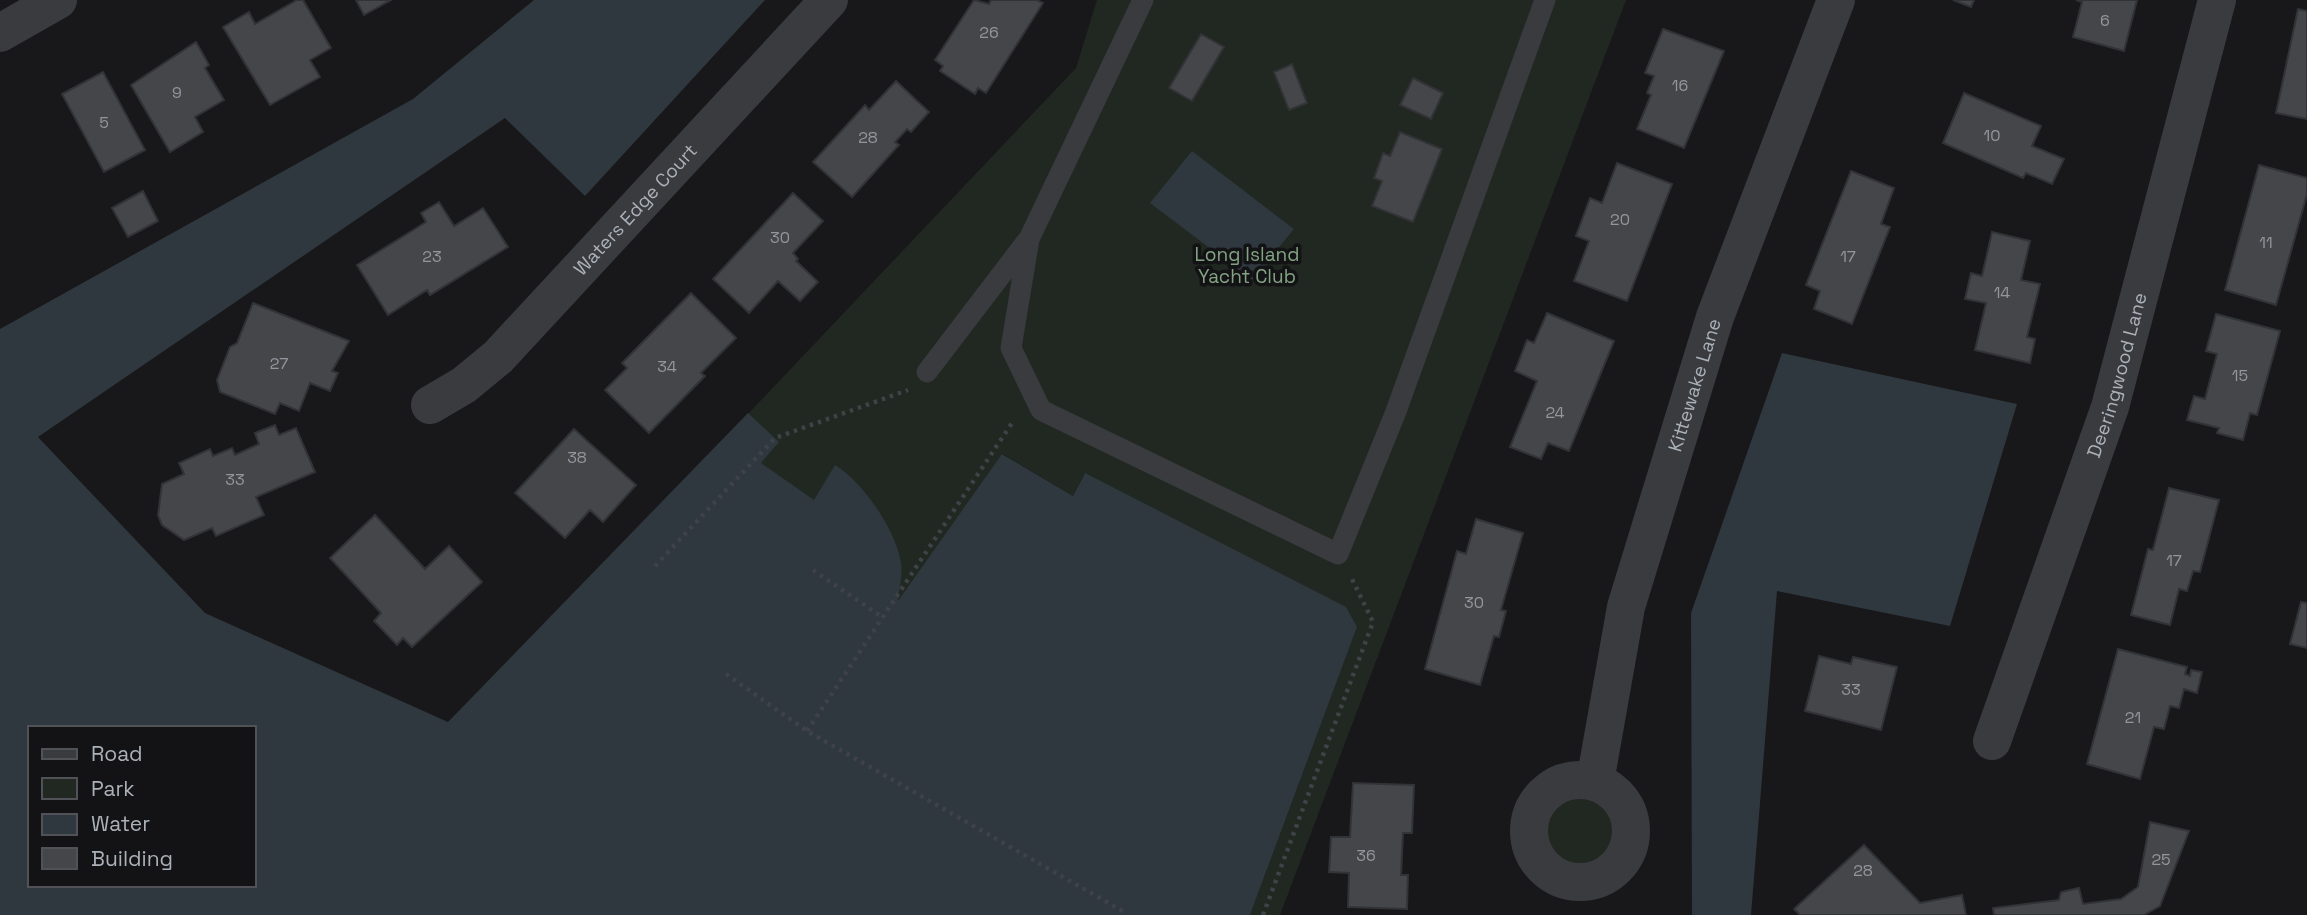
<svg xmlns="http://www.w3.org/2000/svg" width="2307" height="915" viewBox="0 0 2307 915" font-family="'Space Grotesk',sans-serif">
<rect width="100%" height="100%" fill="#18181a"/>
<path fill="#202821" d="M1097 0H1626L1280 915H1250L1357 627 1084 474 1073 496 1003 454 898 603 710 454 1076 68Z
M1535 832a45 45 0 1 1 90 0a45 45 0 1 1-90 0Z"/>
<path fill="#2f383e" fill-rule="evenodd" d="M534 0H765L585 196 505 118 38 437 205 613 448 722 748 413 779 442 761 463 814 500 835 465C863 482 896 530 901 563 903 575 899 589 898 601L1002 454 1073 496 1085 473 1346 607 1357 627 1250 915H0V329L413 99ZM30 728H254V885H30Z
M1192 151 1294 229 1252 280 1150 203Z
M1782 353 2017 404 1950 626 1777 591 1751 915H1692L1691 613Z"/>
<path fill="#45464a" stroke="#323336" stroke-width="2" d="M297 0H303L331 48 310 60 320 77 270 105 223 27 249 12 255 24Z
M356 0H391L364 15Z
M974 0 989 4 991 0H1037L1043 3 986 93 978 88 975 94 940 71 943 66 935 60Z
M1953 0H1974L1971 7Z
M2076 0H2137L2124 51 2073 37 2082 2Z
M2298 9 2307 11V119L2276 113Z
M1663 29 1724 51 1684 148 1637 129 1651 95 1647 93 1654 76 1645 73Z
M1201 34 1224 47 1192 101 1169 88Z
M196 42 209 65 205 68 224 100 195 117 203 132 170 152 131 85Z
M1292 64 1307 103 1289 110 1274 72Z
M103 72 145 150 104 172 62 94Z
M1413 78 1443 93 1431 119 1400 105Z
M896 81 929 112 911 132 907 129 895 142 899 145 852 197 813 162 865 105 869 110Z
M1964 93 2041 126 2032 146 2064 159 2052 184 2026 173 2023 178 1943 143Z
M1400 132 1442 149 1413 222 1372 206 1382 181 1374 178 1383 153 1390 156Z
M1617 163 1672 184 1627 301 1574 281 1589 241 1576 236 1590 198 1602 203Z
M2259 165 2307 178V194L2276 305 2225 290Z
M1851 171 1894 188 1881 224 1890 227 1852 324 1814 309 1820 291 1806 285Z
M143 191 158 221 128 237 112 208Z
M793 193 823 221 793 253 798 259 796 261 818 282 800 301 778 281 749 313 713 279Z
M439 202 454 226 483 208 508 247 430 295 427 290 388 315 357 265 426 222 421 213Z
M1992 232 2030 241 2021 280 2040 284 2027 337 2035 339 2030 363 1975 350 1986 303 1965 299 1971 273 1982 276Z
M691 293 736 338 701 373 705 376 649 433 605 390 627 368 622 363Z
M253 303 349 341 332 371 338 373 330 391 310 383 299 411 280 403 275 414 220 392 217 380 230 347 237 343Z
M1547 313 1614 341 1569 451 1548 443 1541 459 1510 447 1537 381 1515 371 1527 340 1534 343Z
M2216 314 2280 331 2257 415 2250 413 2243 440 2217 433 2219 428 2187 420 2194 396 2205 399 2217 354 2206 351Z
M275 425 279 435 296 428 315 472 256 497 264 515 216 536 212 528 184 540 162 525 158 515 162 484 184 474 179 463 210 449 213 456 232 448 235 455 259 444 255 433Z
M574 429 636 485 603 522 590 510 565 538 515 493Z
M2169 488 2219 500 2200 572 2193 571 2187 591 2179 589 2170 625 2131 615 2148 549 2153 550Z
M375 515 425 569 449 546 482 582 412 647 403 638 397 645 374 621 381 613 330 558Z
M1476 519 1523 533 1501 610 1506 611 1499 637 1494 636 1480 685 1425 669 1457 551 1466 554Z
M2301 602 2307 603V648L2290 644Z
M2118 649 2187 667 2185 674 2190 676 2191 670 2202 672 2197 693 2184 689 2179 708 2170 706 2164 729 2154 727 2140 779 2087 764Z
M1819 656 1851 664 1853 657 1897 667 1881 730 1805 711Z
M1353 783 1414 785 1412 833H1403L1401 875H1408L1407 909 1348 907 1349 873 1329 872 1331 837H1350Z
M2150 822 2189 831 2160 906 2144 915H1994L1993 908 2059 900 2061 892 2079 888 2083 904 2121 899 2138 887Z
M1864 845 1920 903 1962 895 1966 915H1800L1794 909Z"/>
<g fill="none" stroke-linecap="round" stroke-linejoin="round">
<path stroke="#3f4246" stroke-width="4.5" stroke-dasharray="3.5 5" stroke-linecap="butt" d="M655 566 775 438 908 390
M813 570 882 617
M726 674 807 731 1126 913
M807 731 1014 420
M1263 915 1373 622 1351 577"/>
<path stroke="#393b3f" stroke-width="21" d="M1143 0 1029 239 1011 348 1041 410 1338 554 1395 414 1545 0
M927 372 1027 241"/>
<g stroke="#393b3f" stroke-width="38">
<path d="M0 33 58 0"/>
<path id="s1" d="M430 405 464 385 498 357 829 0"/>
<path id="s2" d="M1992 741 2110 407 2217 0"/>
<circle cx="1580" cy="831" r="51"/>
<path id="s3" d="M1595 782 1626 607 1715 317 1836 0"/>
</g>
</g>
<g text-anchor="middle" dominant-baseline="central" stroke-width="7" stroke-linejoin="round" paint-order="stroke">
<g font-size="16" fill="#92969d">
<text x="2105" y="20">6</text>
<text x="989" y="32">26</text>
<text x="1680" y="85">16</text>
<text x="177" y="92">9</text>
<text x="104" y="122">5</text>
<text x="1992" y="135">10</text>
<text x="868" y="137">28</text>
<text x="1620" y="219">20</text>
<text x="780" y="237">30</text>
<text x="2266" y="242">11</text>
<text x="432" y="256">23</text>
<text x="1848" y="256">17</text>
<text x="2002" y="292">14</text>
<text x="279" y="363">27</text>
<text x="667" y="366">34</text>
<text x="2240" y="375">15</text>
<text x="1555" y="412">24</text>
<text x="577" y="457">38</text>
<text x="235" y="479">33</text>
<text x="2174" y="560">17</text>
<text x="1474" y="602">30</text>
<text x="1851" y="689">33</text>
<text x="2133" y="717">21</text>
<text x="1366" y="855">36</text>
<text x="2161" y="859">25</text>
<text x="1863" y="870">28</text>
</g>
<g font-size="19" fill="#abb1b9" stroke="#131315">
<text stroke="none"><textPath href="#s1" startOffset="285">Waters Edge Court</textPath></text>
<text stroke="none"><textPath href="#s2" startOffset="387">Deeringwood Lane</textPath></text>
<text stroke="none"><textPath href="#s3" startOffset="410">Kittewake Lane</textPath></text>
</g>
<g font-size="19" fill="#84a384" stroke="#131315">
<text x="1247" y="254">Long Island<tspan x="1247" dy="22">Yacht Club</tspan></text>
</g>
</g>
<rect x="28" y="726" width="228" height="161" fill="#131315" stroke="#505257" stroke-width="2"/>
<rect x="42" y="749" width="35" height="10" fill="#393b3f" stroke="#505257" stroke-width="2"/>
<text x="91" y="761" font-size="21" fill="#abb1b9">Road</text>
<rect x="42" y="778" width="35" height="21" fill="#202821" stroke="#505257" stroke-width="2"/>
<text x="91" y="796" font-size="21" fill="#abb1b9">Park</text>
<rect x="42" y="814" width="35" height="21" fill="#2f383e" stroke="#505257" stroke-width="2"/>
<text x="91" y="831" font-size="21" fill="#abb1b9">Water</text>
<rect x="42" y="848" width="35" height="21" fill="#45464a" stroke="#505257" stroke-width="2"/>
<text x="91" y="866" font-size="21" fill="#abb1b9">Building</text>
</svg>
